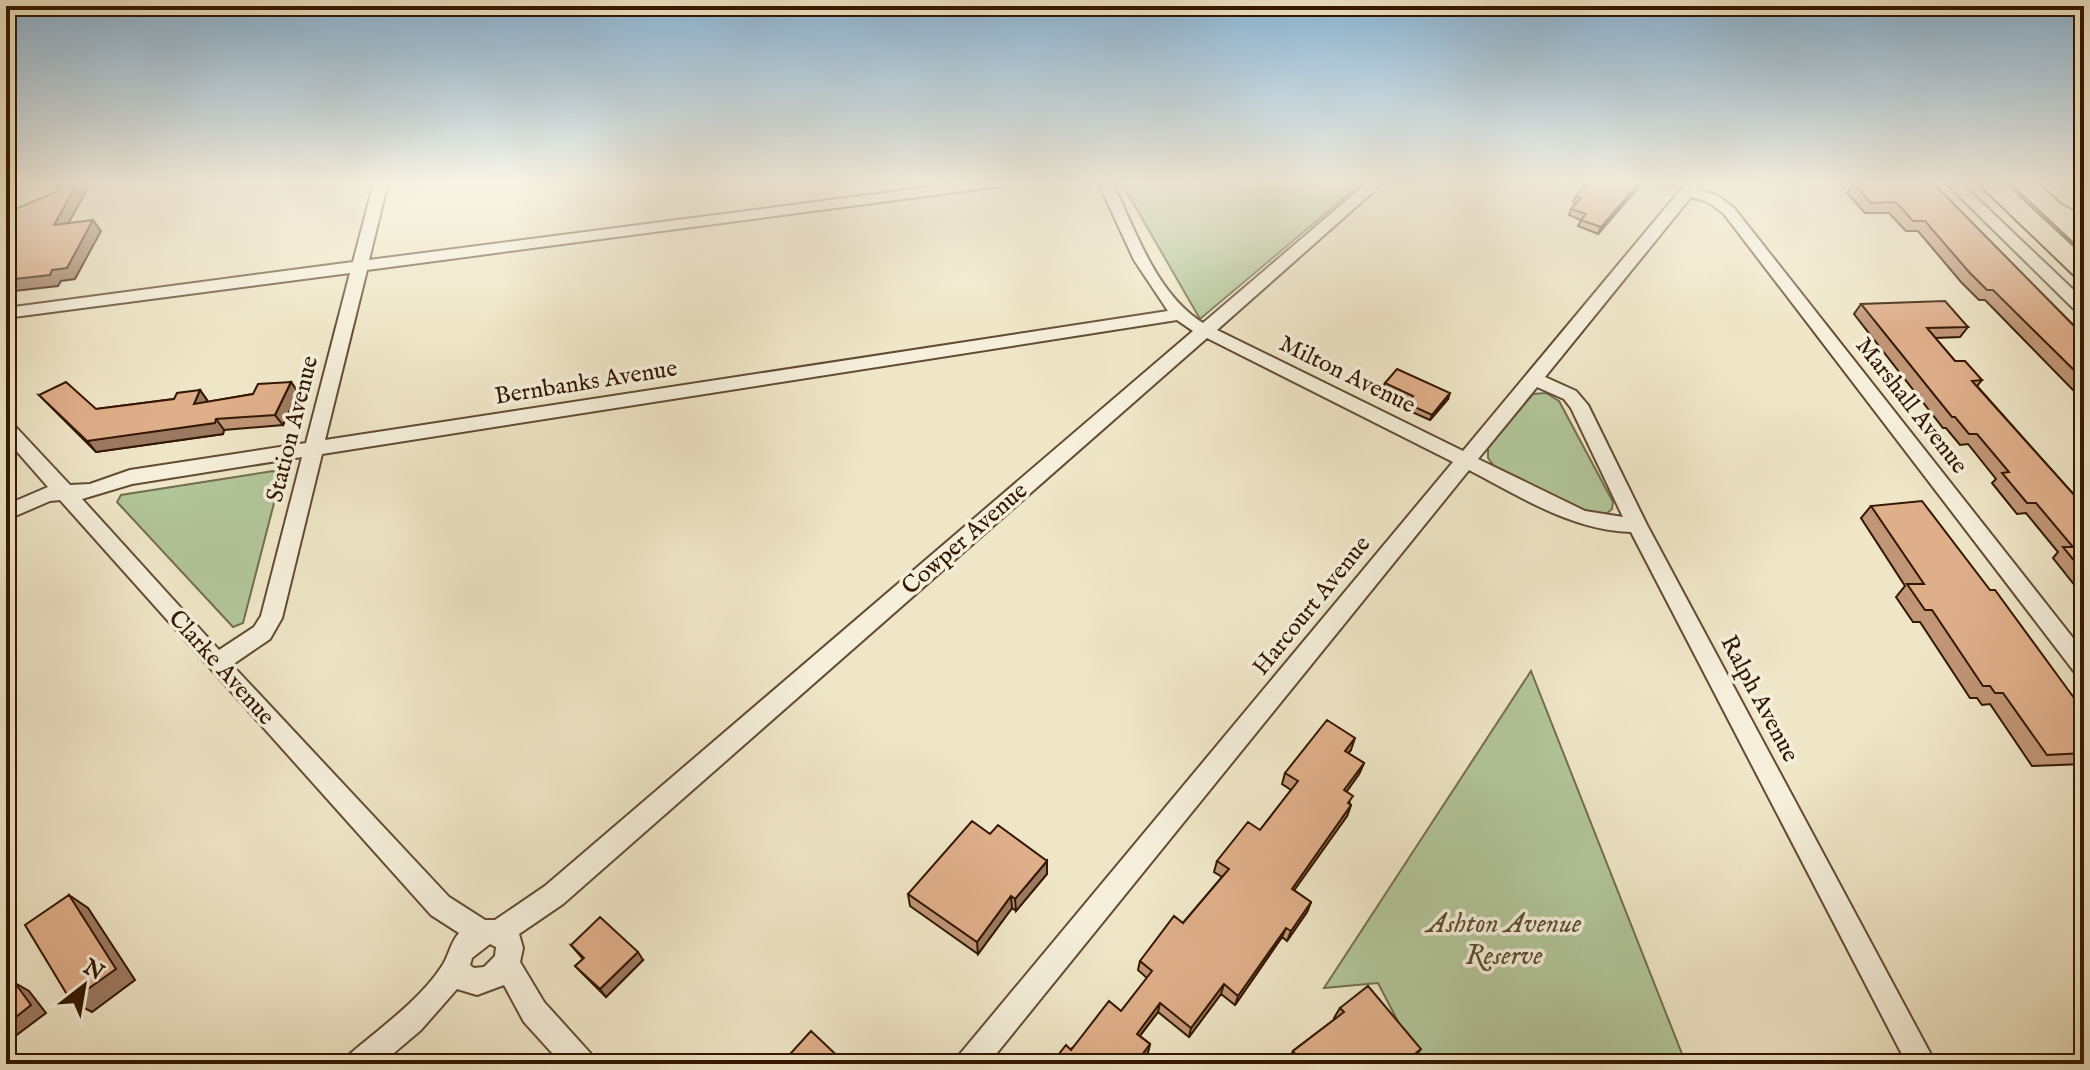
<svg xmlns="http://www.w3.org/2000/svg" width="2090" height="1070" viewBox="0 0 2090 1070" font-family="'IM FELL English',serif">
<rect width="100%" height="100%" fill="#efe6c7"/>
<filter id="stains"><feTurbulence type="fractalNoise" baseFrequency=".0025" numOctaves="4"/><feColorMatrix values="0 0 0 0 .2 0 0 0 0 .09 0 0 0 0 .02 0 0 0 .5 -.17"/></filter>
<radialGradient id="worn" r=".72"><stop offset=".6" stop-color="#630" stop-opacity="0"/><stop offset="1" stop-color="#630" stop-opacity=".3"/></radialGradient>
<path fill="#b2c69a" stroke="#736e4d" stroke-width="2" d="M1121 182H1363L1200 319Z
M1546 393 1559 401 1613 502 1612 509 1605 515 1586 511 1494 466 1488 458V448L1533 394Z
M273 471 281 476 243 623 233 627 117 502 121 495Z
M1531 671 1686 1064H1420L1378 983 1324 988Z"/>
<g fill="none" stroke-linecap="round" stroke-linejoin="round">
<g stroke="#634b32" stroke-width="4">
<path id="street" d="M374 182H388L369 260 969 182H1009L1002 186 367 270 325 440 1168 311 1134 260 1098 182H1112C1136 230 1155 293 1203 323L1368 182H1384L1217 330 1463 451 1682 188 1687 182H1702L1697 189 1718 196 1734 208 2084 652V677L2076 674 1724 214 1708 202 1691 197 1545 377 1576 391 1588 405 1647 525 1936 1064H1907L1631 532C1571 530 1521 497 1469 470L988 1064H956L960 1054 1453 462 1207 338 563 904 519 934 523 948 520 962 544 1002 591 1054 595 1064H562L524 1022 504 985 477 995 457 989 421 1030 381 1064H346L350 1054C379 1029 421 999 442 966 449 956 450 943 459 933L431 915 60 500 50 501 6 520V505L48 487 6 439V421L12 423 70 485 90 484 130 470 306 443 350 273 6 318V308L353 262ZM1177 320 1193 331 545 886 495 920H485L449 897 232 665 270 639 282 618 322 454ZM1537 387 1564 399 1571 408 1623 517 1585 511 1478 459ZM302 457 261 616 254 627 219 650 82 499 132 484ZM490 944 496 947 495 956 484 967 474 968 470 965 472 958Z
M1945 182H1960L2084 300V314L2078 313Z
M2055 201 2084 217V228L2050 209V203Z"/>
</g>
<g stroke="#341700" stroke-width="4">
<path id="primary" d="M1977 182H2003L2084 257V279L2075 276Z
M2010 182H2036L2084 225V245L2075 243Z"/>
</g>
<use href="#street" fill="#f5efdb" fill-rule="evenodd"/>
<use href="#primary" fill="#efe6c7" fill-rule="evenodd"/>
</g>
<path fill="#c09677" stroke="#341700" stroke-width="2" d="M1586 182H1643L1598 234 1578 226 1581 220 1569 215 1571 209 1576 203 1573 202 1576 196 1587 183Z
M1853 183 1934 184 2084 336V395L2080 391H2074L1985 300H1979L1961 282 1918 231H1906L1889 213H1865L1847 193Z
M1861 304 1968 327 1960 337 1935 338 1955 361 1982 380 1977 386 2084 506V592H2080L2053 558 2058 552 2026 513 2017 514 1992 483 1996 479 1968 444 1960 445 1946 428H1943L1854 314Z
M291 382 298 392 283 425 224 430 223 434 96 452 39 395 96 409 174 399 200 390 207 400V402L253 394Z
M1385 383 1448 399 1430 420 1405 409 1406 403 1409 400 1383 388Z
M1871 506 1990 590 2077 702 2084 701V764L2032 766 1990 704 1982 705 1977 698H1970L1920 622H1913L1896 597 1905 586 1861 518Z
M1351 750 1348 753 1364 763 1359 774 1347 791 1350 804 1351 805 1347 816 1294 890 1311 902 1307 912 1287 941 1282 937 1235 1005 1221 994 1189 1037 1158 1012 1140 1036 1150 1044 1148 1052 1139 1064H1051L1121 1011 1147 978 1138 970 1140 961 1183 923 1222 877 1214 872 1217 861 1260 830 1291 790 1282 784 1285 773Z
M990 834 1047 861V874L1016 911 1012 908 978 954 910 906 908 894Z
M571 945 643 960 606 997 575 966 583 959Z
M1340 1008 1414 1058 1407 1064H1291L1288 1061 1293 1051 1335 1019 1334 1018Z"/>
<path fill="#9c7a61" stroke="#341700" stroke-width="2" d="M78 182H89L90 184 62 235 54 225Z
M1640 182H1643L1598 234 1601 227Z
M93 220 101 231 75 279 61 281 58 286 6 292V280L52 270Z
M291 382 298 392 283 425 275 415Z
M200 390 207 400 202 415 194 404Z
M1450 393 1448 399 1430 420 1432 415Z
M216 419 224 430 223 434 96 452 87 441Z
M1355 738 1351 750 1341 762 1345 751Z
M1364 763 1359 774 1340 801 1344 790Z
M1351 805 1347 816 1288 899 1292 889Z
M1047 861V874L1016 911 1015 899Z
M69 895 88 908 135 980 92 1012 71 1001Z
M1011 896 1012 908 978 954 977 942Z
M1311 902 1307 912 1287 941 1291 931Z
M1286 928 1282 937 1235 1005 1238 996Z
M6 931 11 940 6 943Z
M638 952 643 960 606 997 600 989Z
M15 983 29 991 46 1013 6 1043V1025Z
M1224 984 1221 994 1189 1037 1191 1028Z
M1160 1003 1158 1012 1135 1042 1137 1034Z
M1150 1044 1148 1052 1139 1064H1135Z
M1421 1049 1414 1058 1407 1064H1402Z
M47 1056 63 1064H52Z"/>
<path fill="#dfae8a" stroke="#341700" stroke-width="2" d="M56 182H78L54 225 93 220 67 268 52 270 50 275 6 280V213L58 191Z
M1588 182H1640L1601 227 1581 220 1586 214 1571 209 1581 198 1576 196Z
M1853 183 1934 184 2084 336V380L1993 290H1987L1969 272 1925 221H1913L1896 202 1871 203Z
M1945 301 1968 327 1927 328 1955 361H1965L1982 380 1972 381 2084 506V573L2063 547H2073L2036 503H2027L2002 473 2009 472 1977 434H1969L1955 417H1952L1861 304Z
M1397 369 1450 393 1432 415 1406 403 1413 396 1385 383Z
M66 382 96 409 174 399 177 393 200 390 194 404 253 394 258 384 291 382 275 415 216 419 215 423 87 441 39 395Z
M1922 501 1990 590H1995L2077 702 2084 701V753L2047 755 2003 693H1995L1990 686H1983L1932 610H1925L1907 584H1924L1871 506Z
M1327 720 1355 738 1345 751 1364 763 1344 790 1353 796 1348 803 1351 805 1292 889 1311 902 1291 931 1286 928 1238 996 1224 984 1191 1028 1160 1003 1137 1034 1150 1044 1135 1064H1051L1066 1045 1071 1050 1109 1001 1121 1011 1152 971 1140 961 1174 916 1183 923 1229 869 1217 861 1248 822 1260 830 1284 799 1298 781 1285 773Z
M972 821 990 834 998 825 1047 861 1015 899 1011 896 977 942 908 894Z
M69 895 116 969 71 1001 25 925Z
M600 917 638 952 600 989 575 966 584 958 571 945Z
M15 983 31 1005 6 1025V990Z
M1368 986 1421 1049 1402 1064H1303L1293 1051 1344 1012 1340 1008Z
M811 1031 846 1064H781Z
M47 1056 52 1064H37Z"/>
<linearGradient id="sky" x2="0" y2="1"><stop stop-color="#8bb7d9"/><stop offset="0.55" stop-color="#f8f4e6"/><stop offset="1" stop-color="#f8f4e6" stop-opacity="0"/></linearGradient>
<rect width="2090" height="332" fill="url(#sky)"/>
<g text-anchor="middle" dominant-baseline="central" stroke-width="7" stroke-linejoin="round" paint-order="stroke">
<g font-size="24" fill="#341700" stroke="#f5efdb">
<text transform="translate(1347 375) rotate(26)">Milton Avenue</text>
<text transform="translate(586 383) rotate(-9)">Bernbanks Avenue</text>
<text transform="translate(1911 406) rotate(52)">Marshall Avenue</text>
<text transform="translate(293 429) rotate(-76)">Station Avenue</text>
<text transform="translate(965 539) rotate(-41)">Cowper Avenue</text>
<text transform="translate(1312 606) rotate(-51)">Harcourt Avenue</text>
<text transform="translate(221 668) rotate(48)">Clarke Avenue</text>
<text transform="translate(1759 699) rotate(62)">Ralph Avenue</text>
</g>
<g font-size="28" font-style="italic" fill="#5a4c2e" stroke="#f5efdb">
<text x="1504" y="924">Ashton Avenue<tspan x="1504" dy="32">Reserve</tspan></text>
</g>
</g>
<rect width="2090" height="1070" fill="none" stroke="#efe6c7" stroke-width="32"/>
<rect x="8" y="8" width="2074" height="1054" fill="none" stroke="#341700" stroke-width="4"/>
<rect x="16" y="16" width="2058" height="1038" fill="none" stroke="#341700" stroke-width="2"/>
<g transform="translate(84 986) rotate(31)" stroke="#f5efdb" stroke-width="6" paint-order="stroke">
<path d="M0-6L14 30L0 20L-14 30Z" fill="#341700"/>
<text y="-12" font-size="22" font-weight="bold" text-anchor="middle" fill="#341700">N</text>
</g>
<rect width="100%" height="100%" filter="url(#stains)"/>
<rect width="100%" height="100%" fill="url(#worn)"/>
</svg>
